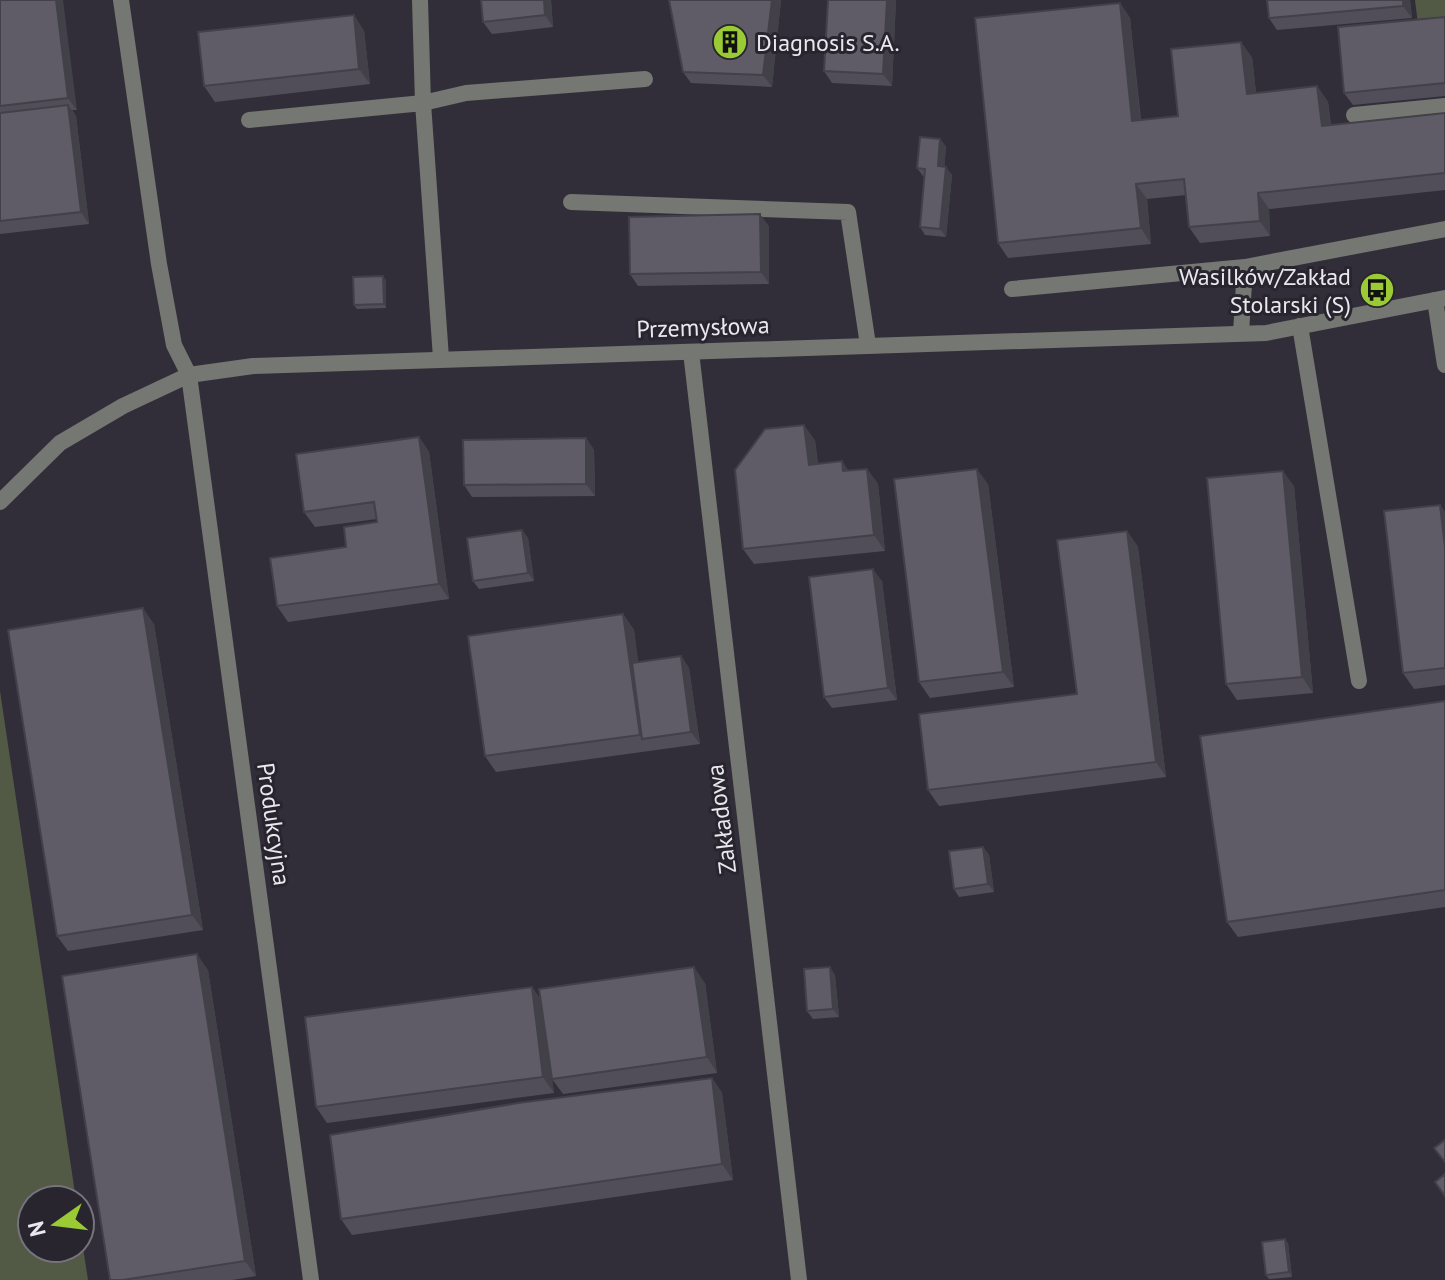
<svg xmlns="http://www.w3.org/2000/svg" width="1445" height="1280" viewBox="0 0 1445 1280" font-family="'PT Sans',sans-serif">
<rect width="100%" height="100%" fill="#322e39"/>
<path fill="#525a46" d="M1415 0H1445V21L1418 24Z
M0 691 76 1200H32V1248H80V1228L88 1280H0Z"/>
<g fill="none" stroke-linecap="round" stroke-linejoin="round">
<path stroke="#757772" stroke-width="16" d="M121 0 159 264 174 345 189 375
M420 0 423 103 441 358
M1354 115 1445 106
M249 120 423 103 466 93 645 79
M571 202 848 212 868 345
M1012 289 1245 267 1445 229
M1435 300 1445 365
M1300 326 1359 681
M1241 333 1245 267
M691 352 799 1280"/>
<path stroke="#757772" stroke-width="16" d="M189 375 311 1280
M0 502 60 443 123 406 189 375 253 366 1266 333 1445 298"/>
</g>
<path fill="#524e59" d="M0 0 77 110H72L76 116 89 224 0 234Z
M551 0 553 27 492 34 483 22Z
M669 0H781L772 87 691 83 683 72Z
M896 0 892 86 832 83 824 71Z
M1267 0H1410L1412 18 1277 30 1269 18Z
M1120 3 1130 18 1141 120 1178 116 1252 57 1256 93 1317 86 1328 102 1331 125 1445 113V190L1269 209 1270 236 1200 243 1189 227 1186 195 1147 199 1151 244 1008 258 998 243Z
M354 15 364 31 370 84 215 102 204 86Z
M1445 17V96L1353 105 1344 93Z
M940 139 946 147 944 167 952 175 946 237 925 235 920 227 925 176H923L917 168Z
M769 226V284L638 286 630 274Z
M386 280V308L357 309 354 305Z
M419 437 429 452 449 599 288 622 277 606 377 522V519L315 527 304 512Z
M586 438 594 450 595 496 472 497 464 485Z
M815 440 818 464 842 461 848 471 867 469 878 484 885 551 754 564 743 549Z
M988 484 1014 687 930 698 919 682Z
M1294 486 1313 693 1237 700 1226 684Z
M1440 505 1445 512V685L1414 689 1403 673Z
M522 530 528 538 534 581 479 589 473 581Z
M1127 531 1138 547 1166 777 939 806 928 790 1077 694Z
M882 581 897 700 832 708 824 697Z
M623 614 634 630 638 662 681 656 689 668 700 744 496 772 485 756Z
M154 624 203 930 68 951 57 936Z
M1445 701V907L1238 937 1227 922Z
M983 847 989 855 994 892 959 897 954 889Z
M208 970 256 1276 232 1280H110Z
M835 975 839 1017 813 1019 807 1011Z
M705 983 717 1073 563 1094 552 1079 554 1093 327 1123 316 1107 532 987 541 1000Z
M712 1078 722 1093 733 1180 352 1235 341 1219Z
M1288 1243 1292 1277 1269 1279 1266 1275Z"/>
<path fill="#424048" d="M56 0H63L77 110 68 98Z
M544 0H551L553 27 545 15Z
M772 0H781L772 87 763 75Z
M887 0H896L892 86 883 74Z
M1403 0H1410L1412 18 1403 6Z
M1120 3 1130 18 1142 136 1132 121Z
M354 15 364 31 370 84 359 69Z
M1241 42 1252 57 1258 109 1247 94Z
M1317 86 1328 102 1332 142 1322 126Z
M68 105 76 116 89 224 81 212Z
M940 139 946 147 944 174 938 166Z
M946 167 952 175 946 237 940 229Z
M1136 184 1147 199 1151 244 1141 228Z
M1258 193 1269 209 1270 236 1260 221Z
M760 214 769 226V284L761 272Z
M383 276 386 280V308L384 304Z
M804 425 815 440 819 480 809 465Z
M419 437 429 452 449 599 439 584Z
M586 438 594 450 595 496 586 484Z
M842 461 853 477 843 471Z
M867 469 878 484 885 551 874 535Z
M977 469 988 484 1014 687 1003 672Z
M1283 471 1294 486 1313 693 1302 677Z
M1440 505 1445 512V547Z
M522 530 528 538 534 581 528 573Z
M1127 531 1138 547 1166 777 1156 762Z
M873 569 882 581 897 700 888 688Z
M143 608 154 624 203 930 192 915Z
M623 614 634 630 649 738 642 739 640 735Z
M681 656 689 668 700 744 691 732Z
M983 847 989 855 994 892 988 884Z
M197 954 208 970 256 1276 245 1261Z
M694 967 705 983 717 1073 707 1057Z
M830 967 835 975 839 1017 833 1009Z
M532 987 542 1002 554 1093 543 1077Z
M712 1078 722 1093 733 1180 722 1164Z
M1285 1239 1288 1243 1292 1277 1289 1272Z"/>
<path fill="#5f5b67" stroke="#424048" stroke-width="2" d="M0 0H56L68 98 0 106Z
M481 0H544L545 15 483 22Z
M669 0H772L763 75 683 72Z
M828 0H887L883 74 824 71Z
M1267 0H1403V6L1269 18Z
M1120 3 1132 121 1178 116 1171 49 1241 42 1247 94 1317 86 1322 126 1445 113V173L1258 193 1260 221 1189 227 1184 179 1136 184 1141 228 998 243 975 18Z
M354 15 359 69 204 86 198 32Z
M1445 17V83L1344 93 1338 27Z
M68 105 81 212 0 221V113Z
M920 137 940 139 938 166 946 167 940 229 920 227 925 169 917 168Z
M760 214 761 272 630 274 629 217Z
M383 276 384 304 354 305 353 277Z
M804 425 809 465 842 461 843 471 867 469 874 535 743 549 735 470 765 429Z
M419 437 439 584 277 606 270 558 346 547 344 527 377 522 374 502 304 512 296 454Z
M586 438V484L464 485 463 440Z
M977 469 1003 672 919 682 894 479Z
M1283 471 1302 677 1226 684 1207 478Z
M1440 505 1445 547V668L1403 673 1384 511Z
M522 530 528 573 473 581 467 538Z
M1127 531 1156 762 928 790 919 714 1077 694 1057 540Z
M873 569 888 688 824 697 809 577Z
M143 608 192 915 57 936 8 630Z
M623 614 640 735 485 756 468 636Z
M681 656 691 732 642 739 632 663Z
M1445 701V890L1227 922 1200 736Z
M983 847 988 884 954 889 949 851Z
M197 954 245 1261 123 1280H110L62 976Z
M694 967 707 1057 552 1079 539 989Z
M830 967 833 1009 807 1011 804 969Z
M532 987 543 1077 316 1107 305 1017Z
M712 1078 722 1164 341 1219 330 1135 518 1103Z
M1445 1140V1162L1434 1148Z
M1445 1174V1196L1435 1182Z
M1285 1239 1289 1272 1266 1275 1262 1242Z"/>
<defs>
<g id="building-disc" transform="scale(1.8)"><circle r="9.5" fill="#9acb34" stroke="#28252f"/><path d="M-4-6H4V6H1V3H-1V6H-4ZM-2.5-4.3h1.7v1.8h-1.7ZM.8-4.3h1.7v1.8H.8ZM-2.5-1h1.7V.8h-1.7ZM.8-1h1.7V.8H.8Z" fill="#111"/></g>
<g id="bus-disc" transform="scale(1.8)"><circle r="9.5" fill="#9acb34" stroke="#28252f"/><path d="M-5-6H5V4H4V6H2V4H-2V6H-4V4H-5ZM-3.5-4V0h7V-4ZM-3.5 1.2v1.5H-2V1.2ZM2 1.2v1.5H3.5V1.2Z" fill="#111"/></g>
</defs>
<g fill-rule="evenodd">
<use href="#building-disc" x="730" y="42"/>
<use href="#bus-disc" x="1377" y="290"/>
</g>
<g text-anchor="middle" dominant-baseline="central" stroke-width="6" stroke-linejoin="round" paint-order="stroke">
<g font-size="24" fill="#eae8ef" stroke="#28252f" text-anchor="start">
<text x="756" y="42">Diagnosis S.A.</text>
<text x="1351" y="276" text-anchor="end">Wasilków/Zakład<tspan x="1351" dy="28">Stolarski (S)</tspan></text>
</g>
<g font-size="24" fill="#eae8ef" stroke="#28252f">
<text transform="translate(703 327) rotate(-2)">Przemysłowa</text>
<text transform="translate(721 819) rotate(-97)">Zakładowa</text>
<text transform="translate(274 824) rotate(82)">Produkcyjna</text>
</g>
</g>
<g transform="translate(56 1224) rotate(256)"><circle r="38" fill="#28252f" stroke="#76737c" stroke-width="2"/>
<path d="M0-6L14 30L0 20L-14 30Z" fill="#9acb34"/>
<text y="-12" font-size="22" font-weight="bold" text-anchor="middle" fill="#eae8ef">N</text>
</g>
</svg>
